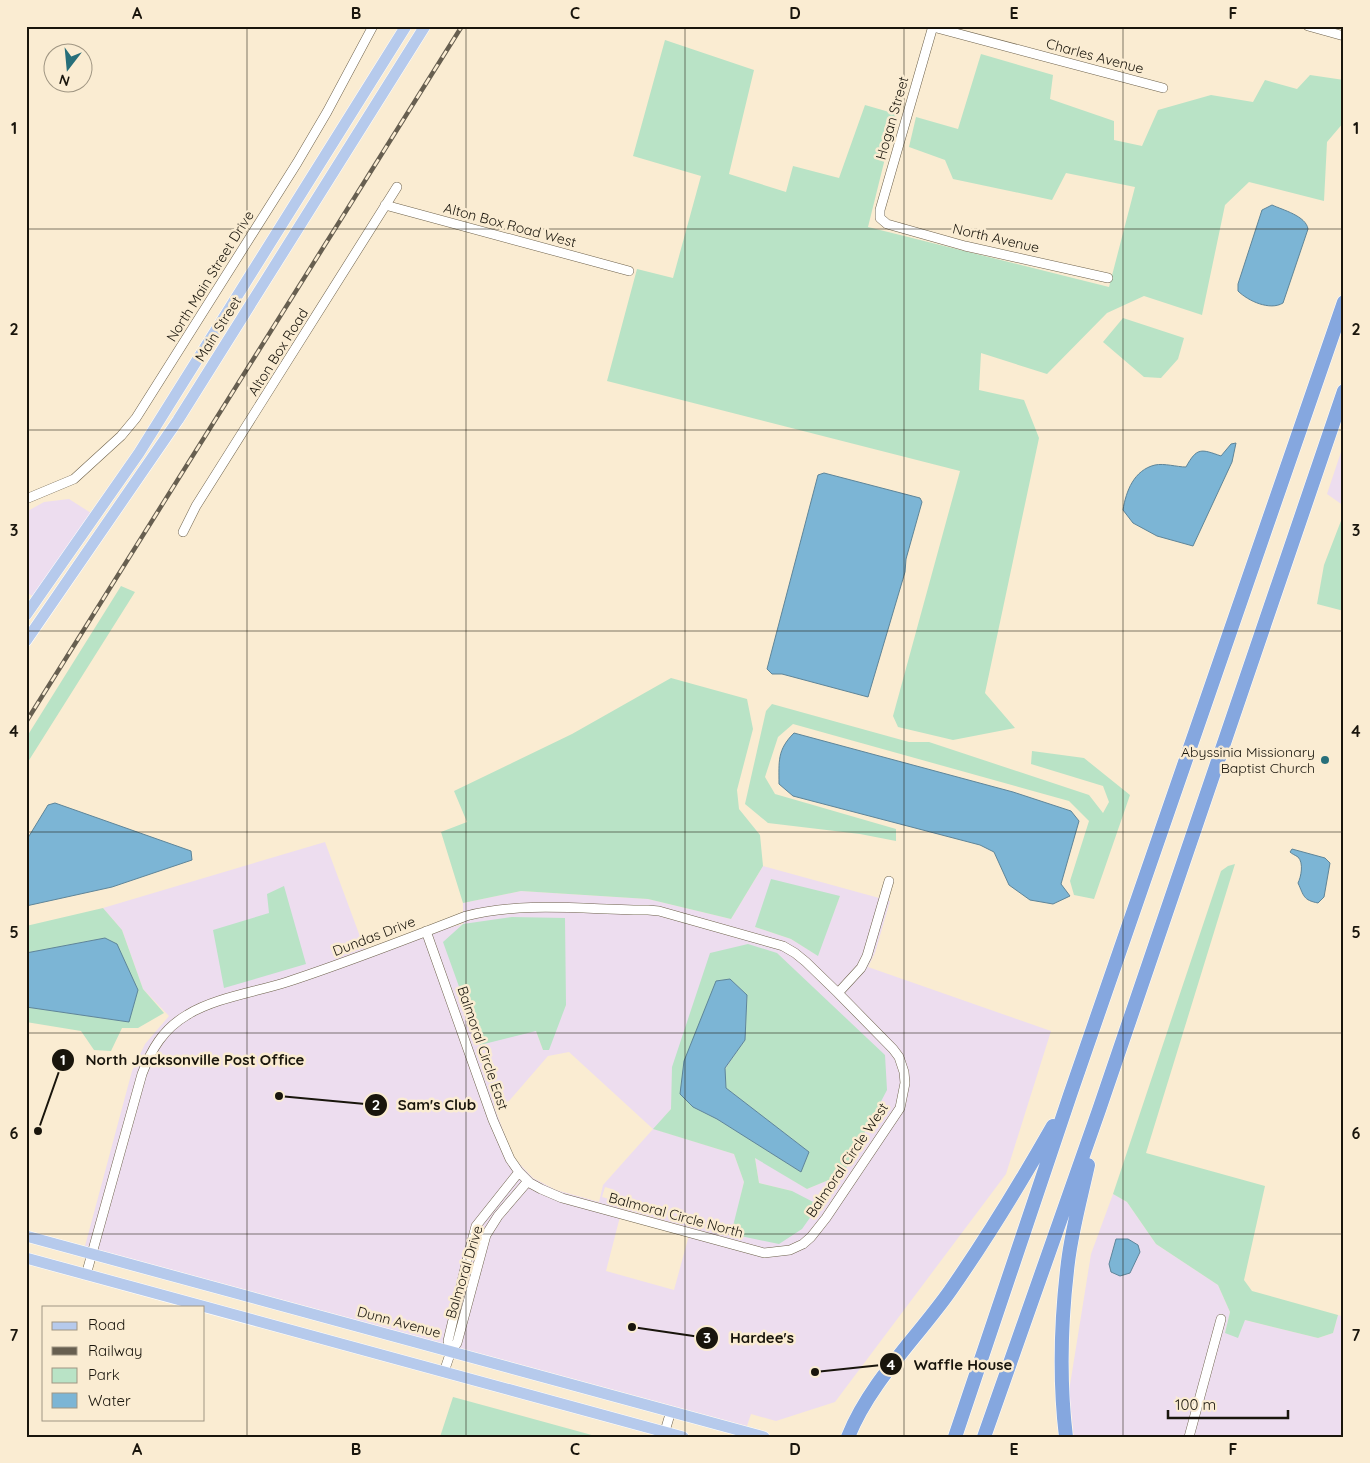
<svg xmlns="http://www.w3.org/2000/svg" width="1370" height="1463" viewBox="0 0 1370 1463" font-family="Quicksand,sans-serif">
<rect width="100%" height="100%" fill="#faecd2"/>
<path fill="#edddef" fill-rule="evenodd" d="M1344 443V506L1327 494Z
M69 499 91 513 34 597 26 592V512L44 502Z
M325 842 365 950 463 924V903L521 891 648 899 731 919 763 866 890 901 875 953 868 967 1051 1031 1006 1174 835 1402 776 1421 751 1414 747 1426 85 1246 132 1071 145 1044 169 1016 143 989 122 930 103 908ZM840 896 817 955 791 939 755 927ZM566 1005 543 1050 536 1031ZM569 1052 653 1129 603 1185 599 1202 556 1190 533 1178 513 1157 494 1106 509 1101 548 1056ZM671 1109 843 1174 807 1189 755 1157 759 1183 792 1191 732 1234 744 1182 734 1154 654 1129ZM605 1187 615 1190 613 1200 602 1197ZM622 1209 691 1228 674 1290 606 1271Z
M1113 1194 1127 1202 1156 1244 1218 1285 1230 1312 1225 1333 1245 1320 1318 1338 1333 1333 1338 1315 1344 1317V1437H1074L1069 1391 1091 1254Z"/>
<path fill="#b9e3c6" fill-rule="evenodd" d="M665 40 754 70 729 174 786 192 793 166 839 178 865 105 896 114 868 227 1109 287 1135 187 1066 173 1052 200 953 179 945 160 909 147 916 117 958 129 981 54 1053 75 1050 99 1114 121V140L1142 146 1158 110 1211 95 1253 102 1265 80 1297 89 1310 75 1344 80V122L1327 142 1324 201 1249 182 1225 205 1202 315 1144 296 1107 313 1047 374 981 353 979 390 1024 400 1039 438 985 693 1015 728 953 740 898 727 893 716 960 471 607 381 637 269 673 278 701 176 633 156Z
M1123 318 1184 338 1178 359 1161 378 1144 377 1103 342Z
M1344 513V611L1317 604 1324 565Z
M121 586 135 592 26 765V738Z
M671 678 747 699 753 729 737 790 739 809 760 835 763 866 731 919 648 899 521 891 463 903 441 832 467 822 454 791 572 734Z
M772 704 909 742H929L1089 795 1103 813 1109 802 1103 786 1031 764 1032 751 1084 758 1130 795 1094 899 1074 895 1070 881 1089 821 1069 801 793 724 778 737 765 777 775 794 896 829V841L860 834 768 823 745 804 766 711Z
M1235 864 1146 1153 1265 1186 1244 1280 1252 1291 1338 1315 1333 1333 1318 1338 1245 1320 1238 1338 1225 1333 1230 1312 1218 1285 1156 1244 1127 1202 1113 1194 1221 871 1228 866Z
M771 879 840 896 818 956 791 939 755 927Z
M284 886 306 964 224 988 213 930 269 913 267 894Z
M103 908 122 930 143 989 164 1013 138 1028H122L111 1051 94 1050 81 1031 26 1022V1007L129 1022 105 938 26 953V926Z
M512 917 565 918 566 1005 549 1050H543L536 1031 480 1045 443 942 463 924Z
M748 944 777 953 885 1055 887 1090 843 1174 807 1189 755 1158 759 1183 792 1191 819 1205 802 1229 779 1244 731 1234 744 1182 734 1154 653 1129 671 1109 672 1067 710 953ZM730 979 747 995 745 1040 725 1069 726 1088 809 1152 801 1172 717 1119 693 1107Z
M453 1397 599 1437H440Z"/>
<path fill="#7cb5d5" stroke="#5e8599" d="M1272 205C1283 210 1306 216 1308 229L1283 303C1270 311 1248 301 1238 291V284L1262 210Z
M1236 443 1232 462 1193 546 1157 536 1133 523 1123 510C1126 491 1134 470 1155 465 1164 463 1177 467 1186 467 1197 447 1201 449 1221 456L1231 444Z
M824 473 920 498 922 502 906 559 905 572 868 697 782 674H772L767 669 818 475Z
M794 733 1013 792 1071 811 1079 821 1061 884 1070 896 1053 904 1030 900 1009 885 994 852 980 845 793 796 779 784C779 761 777 750 794 733Z
M55 803 191 851 192 860 112 887 26 906V841L48 805Z
M1292 849 1325 858 1330 863 1324 897 1318 903C1303 900 1304 896 1298 883 1301 877 1304 863 1298 857 1295 855 1292 854 1290 852Z
M105 938 117 944 138 990 129 1022 26 1007V953Z
M730 979 747 995 745 1040 725 1068 726 1088 809 1152 801 1172 717 1119 693 1107 680 1094 684 1061 716 981Z
M1116 1239H1128L1138 1245 1140 1252 1130 1273 1120 1276 1111 1272 1109 1264Z"/>
<g fill="none" stroke-linecap="round" stroke-linejoin="round">
<g stroke="#6e624c" stroke-width="10">
<path id="minor" d="M933 26 880 210V218L887 224 965 246 1108 278
M1308 26 1344 36
M933 27 1163 88
M385 205 629 271
M26 499 74 479 121 436 136 418 297 163 327 112 373 26
M183 532 196 506 397 187
M838 993 861 968 867 956 889 881
M86 1275 142 1074C151 1050 163 1029 187 1015 214 998 256 992 287 982 348 962 407 939 466 916 523 901 589 910 648 910L659 911 783 946 795 953 806 962 838 993 893 1049 899 1057 904 1072 905 1083 900 1108 826 1218 811 1237 803 1244 790 1250 764 1253 562 1198 541 1189 530 1183 519 1172 510 1159 493 1120 426 931
M451 1351 448 1341 468 1256 476 1226 519 1172
M444 1372 451 1351 457 1343 486 1235 498 1216 528 1181
M665 1431 671 1411
M1189 1437 1221 1319"/>
</g>
<g stroke="#fff" stroke-width="12">
<path id="major" d="M26 615 139 453 406 26
M26 641 178 420 425 26
M26 1236 764 1437
M26 1258 683 1437"/>
</g>
<g stroke="#fff" stroke-width="15">
<path id="highway" d="M848 1437C870 1382 916 1339 950 1291 987 1238 1021 1182 1053 1126
M955 1437 1070 1095 1344 302
M984 1437 1099 1110 1344 391
M1066 1437C1059 1379 1061 1319 1068 1262 1072 1229 1081 1197 1088 1165"/>
</g>
<use href="#minor" stroke="#fff" stroke-width="9"/>
<use href="#major" stroke="#b6caec" stroke-width="11"/>
<use href="#highway" stroke="#85a7df" stroke-width="14"/>
<g stroke="#675f50" stroke-width="4.5">
<path id="rail" d="M26 722 462 26"/>
</g>
<use href="#rail" stroke="#faecd2" stroke-width="2.5" stroke-dasharray="8" stroke-linecap="butt"/>
</g>
<path fill="none" stroke="#19150c" stroke-width="1" stroke-opacity="0.55" d="M247 26V1437M466 26V1437M685 26V1437M904 26V1437M1123 26V1437M26 229H1344M26 430H1344M26 631H1344M26 832H1344M26 1033H1344M26 1234H1344"/>
<circle fill="#276f7a" stroke="#faecd2" stroke-width="2" cx="1325" cy="760" r="5"/>
<g text-anchor="middle" dominant-baseline="central" stroke-width="5" stroke-linejoin="round" paint-order="stroke">
<g font-size="14" fill="#19150c" stroke="#faecd2">
<text transform="translate(1095 56) rotate(15)">Charles Avenue</text>
<text transform="translate(892 118) rotate(-74)">Hogan Street</text>
<text transform="translate(510 225) rotate(15)">Alton Box Road West</text>
<text transform="translate(996 238) rotate(13)">North Avenue</text>
<text transform="translate(210 276) rotate(-58)">North Main Street Drive</text>
<text transform="translate(218 329) rotate(-58)">Main Street</text>
<text transform="translate(278 352) rotate(-58)">Alton Box Road</text>
<text transform="translate(374 936) rotate(-21)">Dundas Drive</text>
<text transform="translate(483 1048) rotate(71)">Balmoral Circle East</text>
<text transform="translate(847 1160) rotate(-56)">Balmoral Circle West</text>
<text transform="translate(676 1215) rotate(15)">Balmoral Circle North</text>
<text transform="translate(464 1272) rotate(-73)">Balmoral Drive</text>
<text transform="translate(399 1322) rotate(15)">Dunn Avenue</text>
</g>
<g font-size="14" fill="#19150c" stroke="#faecd2" text-anchor="end">
<text x="1315" y="752">Abyssinia Missionary<tspan x="1315" dy="16">Baptist Church</tspan></text>
</g>
</g>
<path fill="none" stroke="#19150c" stroke-width="2" d="M38 1131L63 1060M279 1096L376 1105M632 1327L707 1338M815 1372L891 1364"/>
<g fill="#19150c" stroke="#faecd2" stroke-width="2">
<circle cx="38" cy="1131" r="5"/>
<circle cx="279" cy="1096" r="5"/>
<circle cx="632" cy="1327" r="5"/>
<circle cx="815" cy="1372" r="5"/>
<circle cx="63" cy="1060" r="12"/>
<circle cx="376" cy="1105" r="12"/>
<circle cx="707" cy="1338" r="12"/>
<circle cx="891" cy="1364" r="12"/>
</g>
<g font-size="15" text-anchor="middle" font-weight="bold" fill="#fff">
<text x="63" y="1065">1</text>
<text x="376" y="1110">2</text>
<text x="707" y="1343">3</text>
<text x="891" y="1370">4</text>
</g>
<g font-size="15" text-anchor="middle" font-weight="bold" fill="#19150c" stroke="#faecd2" stroke-width="5" stroke-linejoin="round" paint-order="stroke">
<text x="195" y="1065">North Jacksonville Post Office</text>
<text x="437" y="1110">Sam's Club</text>
<text x="762" y="1343">Hardee's</text>
<text x="963" y="1370">Waffle House</text>
</g>
<rect width="1370" height="1463" fill="none" stroke="#faecd2" stroke-width="55"/>
<rect x="42" y="1306" width="162" height="115" fill="#faecd2" stroke="#a09683"/>
<rect x="52" y="1322" width="25" height="8" fill="#b6caec" stroke="#a09683"/>
<text x="88" y="1330" font-size="15" fill="#19150c">Road</text>
<rect x="52" y="1347" width="25" height="8" fill="#675f50" stroke="#a09683"/>
<text x="88" y="1356" font-size="15" fill="#19150c">Railway</text>
<rect x="52" y="1368" width="25" height="15" fill="#b9e3c6" stroke="#a09683"/>
<text x="88" y="1380" font-size="15" fill="#19150c">Park</text>
<rect x="52" y="1393" width="25" height="15" fill="#7cb5d5" stroke="#a09683"/>
<text x="88" y="1406" font-size="15" fill="#19150c">Water</text>
<g transform="translate(68 68) rotate(196)"><circle r="24" fill="#faecd2" stroke="#a09683"/>
<path d="M0-4L9 19L0 12L-9 19Z" fill="#276f7a"/>
<text y="-8" font-size="14" font-weight="bold" text-anchor="middle" fill="#19150c">N</text>
</g>
<path d="M1168 1410v8h120v-8" fill="none" stroke="#19150c" stroke-width="2.5"/>
<text x="1175" y="1410" font-size="15" fill="#19150c" stroke="#faecd2" stroke-width="4" paint-order="stroke">100 m</text>
<rect x="28" y="28" width="1314" height="1408" fill="none" stroke="#19150c" stroke-width="2"/>
<g font-size="16" text-anchor="middle" font-weight="bold" fill="#19150c">
<text x="137" y="19">A</text>
<text x="356" y="19">B</text>
<text x="575" y="19">C</text>
<text x="795" y="19">D</text>
<text x="1014" y="19">E</text>
<text x="1233" y="19">F</text>
<text x="14" y="134">1</text>
<text x="1356" y="134">1</text>
<text x="14" y="335">2</text>
<text x="1356" y="335">2</text>
<text x="14" y="536">3</text>
<text x="1356" y="536">3</text>
<text x="14" y="737">4</text>
<text x="1356" y="737">4</text>
<text x="14" y="938">5</text>
<text x="1356" y="938">5</text>
<text x="14" y="1139">6</text>
<text x="1356" y="1139">6</text>
<text x="14" y="1341">7</text>
<text x="1356" y="1341">7</text>
<text x="137" y="1455">A</text>
<text x="356" y="1455">B</text>
<text x="575" y="1455">C</text>
<text x="795" y="1455">D</text>
<text x="1014" y="1455">E</text>
<text x="1233" y="1455">F</text>
</g>
</svg>
